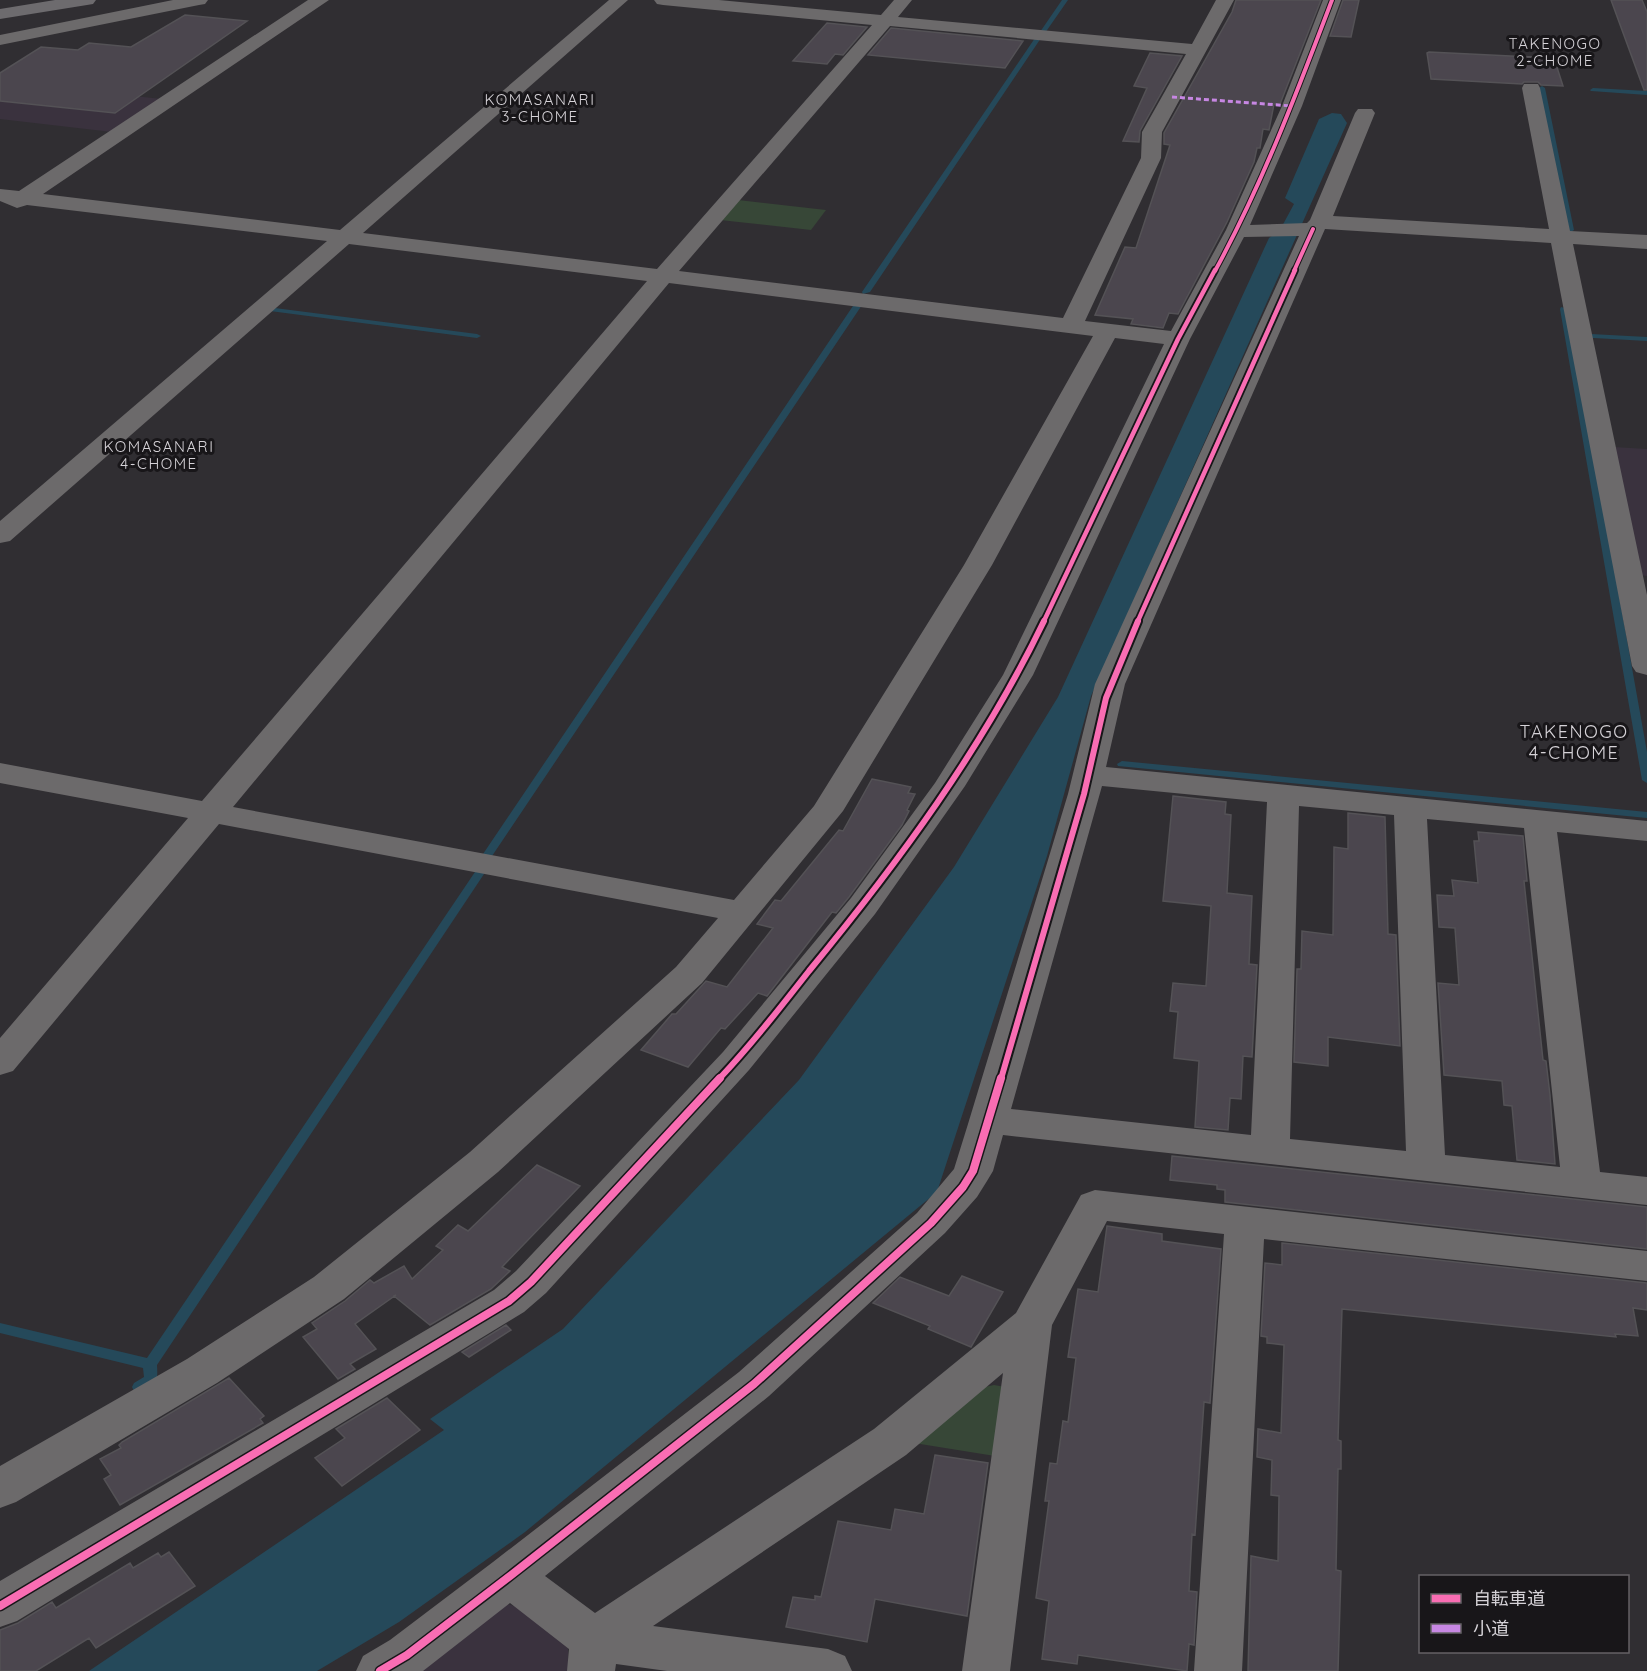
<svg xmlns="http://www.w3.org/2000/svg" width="1647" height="1671" viewBox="0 0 1647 1671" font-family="Quicksand,'Noto Sans JP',sans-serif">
<rect width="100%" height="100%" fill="#302e32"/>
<path fill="#3a323e" d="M0 82 162 99 112 132 0 119Z
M1614 447 1647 449V576L1639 575Z
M507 1604 533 1611 568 1648 569 1671H411Z"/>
<path fill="#374737" d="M738 200 826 210 811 230 720 220Z
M994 1385 1005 1387 995 1456 914 1443 976 1389Z"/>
<path fill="#25495a" d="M1332 113 1341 114 1347 123 1091 696 1047 856 937 1192 525 1532 399 1622 317 1671H89L444 1430 430 1419 563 1329 799 1080 954 867 1058 697 1269 238 1280 230 1294 204 1285 198 1319 119Z"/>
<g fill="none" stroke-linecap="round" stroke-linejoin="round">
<path fill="#25495a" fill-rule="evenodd" d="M1062 0H1068L1045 33H1041L1040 32Z
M1038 36 1041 38 870 292 863 294 862 292 1035 38Z
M1542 86 1545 88 1574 230 1571 232 1568 230 1539 88Z
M1593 88 1647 91V95L1591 91 1590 90Z
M855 303 862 305 492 856H484L483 854Z
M267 307 477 334 481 336 477 338 270 311 266 309Z
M1561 307 1568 309 1647 752V783L1642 780 1560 309Z
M1591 334 1647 337V341L1594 338H1591Z
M1122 761 1647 812V818L1118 766 1117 764Z
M481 868 486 871 157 1365C158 1383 157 1386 139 1392L134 1391 132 1387 134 1383 144 1377 143 1368 0 1333V1323L147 1358 477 869Z"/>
</g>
<path fill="#4b464e" stroke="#545256" stroke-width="1.5" d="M1236 0H1321L1280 104H1274L1269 130 1263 129 1260 148H1257L1254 162 1227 222 1178 314 1169 313 1163 328 1131 324 1133 319 1095 315 1125 247 1136 248 1170 145 1164 144V133L1232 12Z
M1343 0H1359L1351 37 1330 36Z
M1611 0H1642L1647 12V90H1644Z
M185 15 247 21 115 113 0 101V73L41 47 78 50 89 43 131 47Z
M827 23 867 27 843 55 835 54 827 64 793 61Z
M891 28 1023 41 1005 68 868 55Z
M1429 52 1554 58 1563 86 1541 85 1538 82H1524L1522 84 1431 79 1427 53Z
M1150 53 1182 56 1140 131 1139 142 1123 141 1147 88 1134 86Z
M872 779 911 787 908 793 915 794 907 810 909 811 902 825 849 897 836 913 832 912 767 996 758 993 725 1029 721 1028 688 1067 641 1050 672 1014H676L706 981 727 987 773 928 757 924 775 900 781 901 839 830 843 831Z
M1173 796 1226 802 1225 814 1231 815 1227 893 1252 896 1249 964 1257 965 1252 1057 1243 1056 1241 1099 1230 1098 1228 1130 1195 1127 1199 1061 1174 1058 1178 1012 1170 1011 1173 983 1206 986 1211 906 1163 901Z
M1348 813 1385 817 1388 934 1396 935 1400 1046 1328 1037V1066L1294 1062 1297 969H1301L1302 931 1333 935 1334 847 1348 849Z
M1478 832 1523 836 1527 881H1524L1543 1060 1546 1061 1550 1095 1555 1164 1517 1160 1512 1106 1504 1105 1502 1081 1444 1075 1438 983 1459 985 1455 928 1439 927 1437 895 1454 896 1452 880 1478 883 1474 841H1479Z
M1172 1156 1647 1207V1249L1225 1202V1190L1217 1189V1185L1170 1180Z
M537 1165 580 1186 502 1267 510 1271 491 1289 430 1325 394 1296 396 1295 355 1324 376 1349 350 1364 355 1369 338 1379 303 1337 317 1329 312 1323 345 1301 370 1280 374 1283 404 1266 412 1279 443 1250 436 1246 458 1225 468 1231Z
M1107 1226 1162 1234V1241L1221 1249 1210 1403 1204 1402 1195 1535 1192 1534 1189 1591 1197 1592 1194 1645 1189 1644 1187 1671 1078 1655 1077 1664 1042 1659 1049 1601 1036 1598 1049 1501H1045L1050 1463 1057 1464 1063 1421 1068 1422 1076 1358 1068 1357 1078 1289 1098 1292Z
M1282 1243 1647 1283V1310L1633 1308 1638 1336 1615 1334 1616 1337 1342 1309 1338 1440 1341 1441V1469H1338L1336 1570 1341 1571 1338 1671H1248L1251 1556 1278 1561 1279 1496 1271 1495 1272 1460 1257 1457 1258 1429 1281 1433 1284 1345 1267 1343V1337L1261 1336 1265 1263 1282 1265Z
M962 1276 1003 1292 971 1347 928 1329 930 1326 873 1303 900 1277 949 1296Z
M506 1325 511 1330 469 1357 462 1352Z
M229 1378 264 1416 260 1419 263 1423 120 1505 104 1479 111 1475 100 1459 121 1448 119 1445 122 1442Z
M387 1398 420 1430 342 1486 315 1458 345 1438 336 1429Z
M935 1455 988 1463 967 1616 875 1599 867 1642 786 1627 793 1597 815 1600V1596L821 1597 838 1521 891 1530 895 1509 924 1514Z
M169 1552 195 1586 96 1648 89 1638 36 1671H0V1630L18 1623 52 1602 56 1608 130 1563 133 1568 158 1553 161 1557Z"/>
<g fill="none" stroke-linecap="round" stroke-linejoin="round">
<path fill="#6c6a6b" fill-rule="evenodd" d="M173 0H208L205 4 199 5 0 45V35Z
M308 0H329L43 194 340 230 609 0H628L363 233 657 269 872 25 663 5 657 4 654 0H719L881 15 894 0H912L898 17 1192 44 1216 0H1234L1162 132 1161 158 1085 321 1171 331 1226 230 1282 106 1323 0H1341L1302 106 1250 225 1307 223 1310 220 1355 113 1358 109H1372L1375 113 1333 216 1549 229 1522 88 1524 84H1538L1540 88 1570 231 1647 235V249L1573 244 1647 595V675L1636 672 1632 666 1551 243 1325 229 1125 684 1106 767 1647 821V841L1557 832 1600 1172 1647 1177V1205L1003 1135 993 1171 987 1181 977 1197 945 1233 769 1396 545 1576 595 1613 874 1429 1016 1313 1081 1195 1095 1190 1647 1251V1281L1264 1239 1242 1671H1194L1224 1234 1107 1221 1052 1325 1010 1671H962L1003 1373 906 1455 653 1626 828 1649 845 1656 852 1671H667L616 1664 615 1671H567L569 1649 510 1603 423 1671H356L363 1656 390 1640 493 1562 739 1372 917 1213 954 1169 968 1124 1068 794 1095 684 1299 236 1244 237 1190 339 1033 675 965 786 875 914 749 1070 546 1293 524 1312 17 1621 0 1627V1581L494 1290 516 1271 723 1052 851 898 935 783 1003 675 1164 344 1115 338 992 565 843 811 702 983 498 1172 344 1299 217 1383 16 1502 0 1508V1466L187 1359 314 1277 470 1152 676 967 718 918 219 824 13 1071 0 1075V1038L188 818 0 783V763L202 801 647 281 349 244 10 541 0 543V521L327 241 27 205 17 208 0 201V189L19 191ZM890 26 1186 54 1142 132 1141 158 1063 318 679 271ZM669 283 1093 336 964 565 814 806 734 900 233 807ZM1102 786 1267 802 1251 1135 1011 1109ZM1299 806 1394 815 1406 1151 1290 1139ZM1427 819 1524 828 1560 1167 1445 1155Z"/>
<path fill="#6d6b6e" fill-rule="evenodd" d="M55 0H96L93 4 87 5 0 19V9Z"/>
<path stroke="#c787e3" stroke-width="3" stroke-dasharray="5 3" stroke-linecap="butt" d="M1172 97 1292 106"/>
<g stroke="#181619" stroke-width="6">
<path id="cycleway-far3" d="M1215 271C1262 185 1297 92 1332 0
M1294 271 1313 229"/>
</g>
<g stroke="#181619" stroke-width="8">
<path id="cycleway-far2" d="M1043 623 1178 339 1215 270
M1137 623 1295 270"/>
</g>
<g stroke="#181619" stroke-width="10">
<path id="cycleway-far1" d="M719 1079C751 1045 780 1008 809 971 898 863 983 748 1044 621
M1001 1079 1084 794 1106 698 1138 621"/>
</g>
<g stroke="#181619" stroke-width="11">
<path id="cycleway" d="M0 1606 509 1301 531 1282 720 1078
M380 1671 407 1655 510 1576 754 1384 931 1223 963 1187 973 1171 1001 1078"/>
</g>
<use href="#cycleway-far3" stroke="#f96db3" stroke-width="4"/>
<use href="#cycleway-far2" stroke="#f96db3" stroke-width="4.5"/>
<use href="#cycleway-far1" stroke="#f96db3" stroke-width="6"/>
<use href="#cycleway" stroke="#f96db3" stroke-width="8"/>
</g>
<g text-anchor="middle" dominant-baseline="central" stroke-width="6" stroke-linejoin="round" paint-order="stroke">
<g font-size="15" letter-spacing="1.5" fill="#d5d2d7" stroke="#181619">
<text x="1555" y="43">TAKENOGO<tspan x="1555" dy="17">2-CHOME</tspan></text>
<text x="540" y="99">KOMASANARI<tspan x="540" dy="17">3-CHOME</tspan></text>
<text x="159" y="446">KOMASANARI<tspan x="159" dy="17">4-CHOME</tspan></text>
</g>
<g font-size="18" letter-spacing="1.5" fill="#d5d2d7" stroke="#181619">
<text x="1574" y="731">TAKENOGO<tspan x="1574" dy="21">4-CHOME</tspan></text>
</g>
</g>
<rect x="1419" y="1575" width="210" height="78" fill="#181619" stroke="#646165" stroke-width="1.5"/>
<rect x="1431" y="1594" width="30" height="9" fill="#f96db3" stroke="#646165" stroke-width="1.5"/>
<text x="1473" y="1605" font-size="18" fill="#d5d2d7">自転車道</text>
<rect x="1431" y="1624" width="30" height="9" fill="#c787e3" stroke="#646165" stroke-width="1.5"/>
<text x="1473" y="1635" font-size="18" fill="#d5d2d7">小道</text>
</svg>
